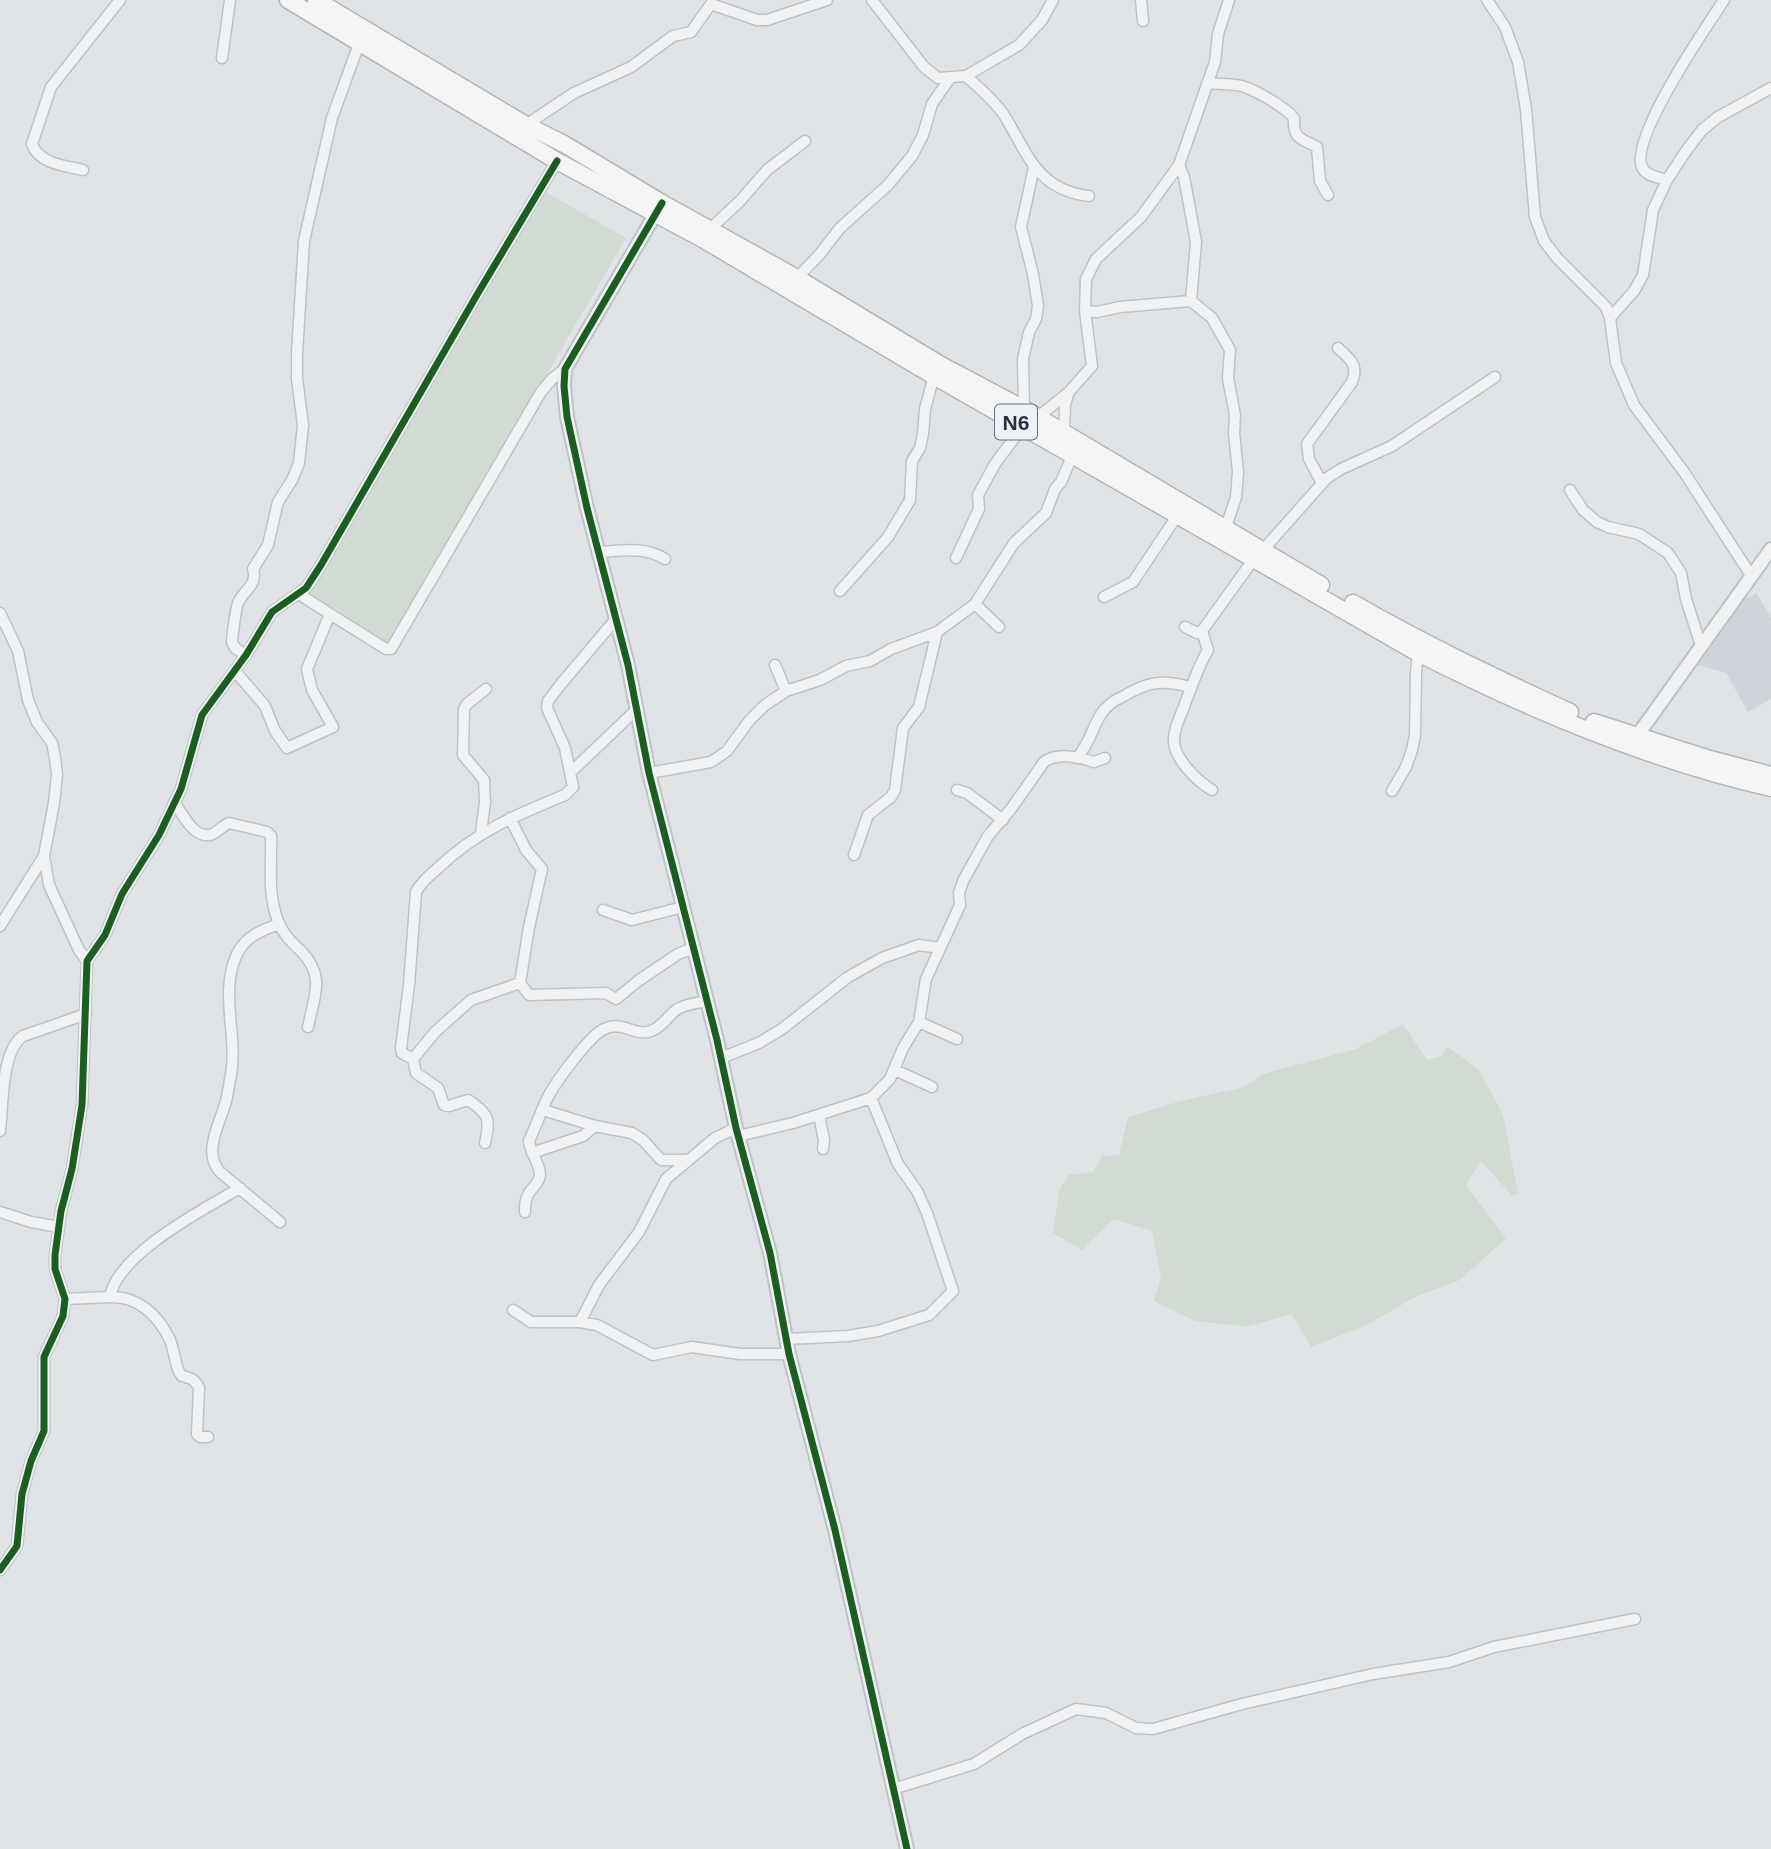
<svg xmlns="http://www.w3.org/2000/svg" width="1771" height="1849" viewBox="0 0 1771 1849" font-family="Arial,sans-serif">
<rect width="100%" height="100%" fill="#e1e4e7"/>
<path fill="#cfd3da" d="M1757 593 1771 618V699L1748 712 1726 673 1692 664 1737 603Z"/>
<path fill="#d2dbd1" d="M542 190 626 238 385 653 303 602Z
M1403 1024 1427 1060 1442 1056 1448 1047 1479 1070 1503 1115 1518 1194 1512 1196 1481 1161 1466 1185 1506 1238 1460 1280 1417 1296 1365 1326 1311 1347 1292 1314 1247 1327 1195 1321 1154 1301 1161 1277 1152 1231 1114 1219 1082 1250 1053 1233 1059 1191 1068 1175 1093 1172 1102 1156 1119 1155 1128 1117 1181 1101 1244 1087 1263 1074 1356 1049Z"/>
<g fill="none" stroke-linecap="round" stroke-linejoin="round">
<g stroke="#bfc2c5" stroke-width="13">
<path id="minor" d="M872 0 924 67 938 78 966 76 1019 45 1042 20 1053 0
M1141 0 1143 21
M1487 0 1505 27 1518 62 1526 109 1535 217 1544 241 1558 259 1606 307 1610 318 1616 363 1634 405 1684 472 1752 577
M222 58 230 0
M966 76C979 88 994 100 1004 115 1028 154 1037 190 1089 196
M1207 83C1217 84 1226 84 1236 85 1250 86 1285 107 1294 118 1293 139 1300 138 1317 147L1320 181 1328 195
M526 125 574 93 631 67 673 36 691 32 711 4 757 20H767L827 0
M1179 165 1184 177 1196 242 1191 301 1212 318 1230 350 1228 378 1235 415 1234 433 1238 472 1236 497 1225 530
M83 170C66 166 39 164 32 144L51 87 120 0
M1667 180C1660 178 1647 176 1643 169 1626 143 1707 26 1724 0
M710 229 740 201 767 170 805 141
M797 278 819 255 840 228 888 185 912 156 923 135 932 104 950 78
M1085 311 1097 312 1120 307 1191 301
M1610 318 1634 291 1643 275 1653 210 1667 180 1686 151 1702 130 1718 117 1771 88
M1024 409 1023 359 1029 332 1036 319 1038 306 1033 274 1021 227 1034 167
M1038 417 1068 393 1092 366 1085 311 1086 279 1096 259 1141 217 1179 165 1215 62 1218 34 1229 0
M1064 433 1065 405 1068 394
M1322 483 1309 459 1307 444 1352 382C1359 365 1350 359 1338 348
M1570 490 1583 510 1597 522 1608 527 1639 534 1668 553 1681 573 1686 599 1701 646
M1262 551 1327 478 1341 469 1392 446 1495 377
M598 552C622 551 644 546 665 559
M956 558 979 509 978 495 995 464 1023 426
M840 591 888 537 910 500 912 461 920 448 923 434 925 409 934 376
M299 594 330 614
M1104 597 1133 582 1177 516
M975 604 1014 543 1046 513 1055 489 1061 482 1073 454
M0 613 18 651 28 700 37 722 52 743 55 758 57 774 54 803 44 856 49 885 79 950 87 961
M1185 627 1197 633 1202 631 1253 560
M1202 631 1208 650C1198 667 1193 683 1186 701 1182 714 1175 724 1174 738 1172 757 1197 781 1212 790
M246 655 235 648 232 642C232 637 236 608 238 603 243 590 258 586 253 569L268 545 278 502 292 480 299 463 303 425 297 379V353L304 241 332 118 360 41
M235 671 265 706 275 731 287 748 333 727 312 690 307 669 330 614 386 649H391L541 392 552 379 565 369
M786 691 820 680 846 666 870 661 891 649 937 632
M1077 758C1089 744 1092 729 1101 714 1106 706 1113 701 1122 697 1147 682 1161 679 1190 687
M571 772 637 709
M649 773 711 762 727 751 749 721 765 705 786 691 775 665
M957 790 967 793 1003 820
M1392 791 1406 767 1412 750 1415 735 1416 673 1418 653
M174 802C182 813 193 838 210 835 217 833 222 826 229 823L267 832 271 836C272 865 267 893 278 921 283 934 291 942 301 951 326 977 314 996 308 1027
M510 818 526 850 542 869 529 927 520 983 529 995 606 993 616 999 638 981 678 954 693 948
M481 833 485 802 484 780 463 755 464 709 467 704 486 689
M854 855 868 815 891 797 895 790 903 728 919 707 937 632 975 604 999 627
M603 910 632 920 683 907
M279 924C262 930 246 936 237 954 219 993 238 1034 231 1075 229 1084 228 1093 226 1101 220 1124 202 1152 220 1172L280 1222
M0 926 44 856
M919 1022 957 1039
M721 1058 759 1043 782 1029 848 977 882 958 919 945 940 948
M413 1059 402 1053 401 1048 409 985 416 892C421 882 430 875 438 868 477 831 516 815 565 795L573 787 565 748 547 708 548 701 561 684 615 620
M895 1070 932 1087
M543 1110 595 1126 632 1133 643 1140 661 1160H687
M819 1115 824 1140 823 1149
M0 1131C3 1106 1 1051 23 1036L86 1014
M738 1136 793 1123 871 1098 890 1079 903 1048 919 1022 926 979 960 905 959 893 963 881 988 836 1011 809 1044 762C1057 752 1079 757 1094 762L1105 758
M485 1143C490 1120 490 1114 468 1100L449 1106 444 1105 438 1088 416 1073 413 1059 435 1032 471 1000 520 983
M532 1153 583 1136 595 1126
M0 1212 31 1222 59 1227
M525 1212C524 1187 539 1188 540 1175 540 1163 530 1153 529 1141 535 1128 540 1114 546 1101 553 1085 589 1036 604 1029 624 1020 634 1037 651 1031 662 1027 667 1017 676 1010 684 1004 698 1003 707 1001
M110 1297C138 1296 158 1315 170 1340 174 1350 175 1362 179 1372L182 1376C190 1378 195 1379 199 1388L197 1434 200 1437H208
M65 1299 110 1297C117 1254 204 1209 240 1188
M513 1310 531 1322H580L597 1325 653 1355 692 1347 740 1354H789
M580 1322 599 1285 639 1232 666 1179 715 1138 736 1128
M787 1339 848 1336 878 1331 929 1315 953 1291 927 1213 917 1191 898 1164 871 1098
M0 1570 17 1546 22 1494 31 1461 44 1431V1357L63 1316 65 1299 55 1269V1255L61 1211 72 1169 82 1105 87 961 105 935 122 894 159 835 181 789 202 715 246 655 272 612 306 588 321 565 478 293 557 161
M893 1789 974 1764 1022 1734 1076 1709 1106 1713 1136 1728 1153 1729 1242 1704 1373 1674 1449 1662 1494 1647 1635 1619"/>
</g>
<g stroke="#bfc2c5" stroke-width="16">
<path id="tertiary" d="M660 206 565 369 564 386 567 417 587 508 628 665 649 773 717 1040 736 1128 770 1253 789 1354 835 1530 907 1849
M1637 736 1771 549"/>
</g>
<g stroke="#b3b7bb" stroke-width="19">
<path id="trunk" d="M288 0 557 161 706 241 934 376 1418 653C1531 710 1648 760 1771 788
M316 0 526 125 564 144 662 203 797 278 941 365 1024 409 1321 585
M1353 603C1424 644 1496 678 1570 712
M1594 722 1710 759 1771 775"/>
</g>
<use href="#minor" stroke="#f1f2f3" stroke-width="10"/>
<use href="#tertiary" stroke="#f1f2f3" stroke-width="12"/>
<use href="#trunk" stroke="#f5f5f6" stroke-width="16"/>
<g stroke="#eef2f6" stroke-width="11">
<path id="cycleway" d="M662 203 565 369 564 386 567 417 587 508 628 665 649 773 717 1040 736 1128 770 1253 789 1354 835 1530 907 1849
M0 1570 17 1546 22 1494 31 1461 44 1431V1357L63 1316 65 1299 55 1269V1255L61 1211 72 1169 82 1105 87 961 105 935 122 894 159 835 181 789 202 715 246 655 272 612 306 588 321 565 478 293 557 161"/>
</g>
<use href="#cycleway" stroke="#1b5e20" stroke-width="7"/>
</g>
<g text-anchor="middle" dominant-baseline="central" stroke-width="5" stroke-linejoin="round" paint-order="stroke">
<rect fill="#eef2f6" stroke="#636b77" stroke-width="2" x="995" y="404.5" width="42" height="35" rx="5"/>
<g font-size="21" font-weight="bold" fill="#273141">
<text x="1016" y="422">N6</text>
</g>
</g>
</svg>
